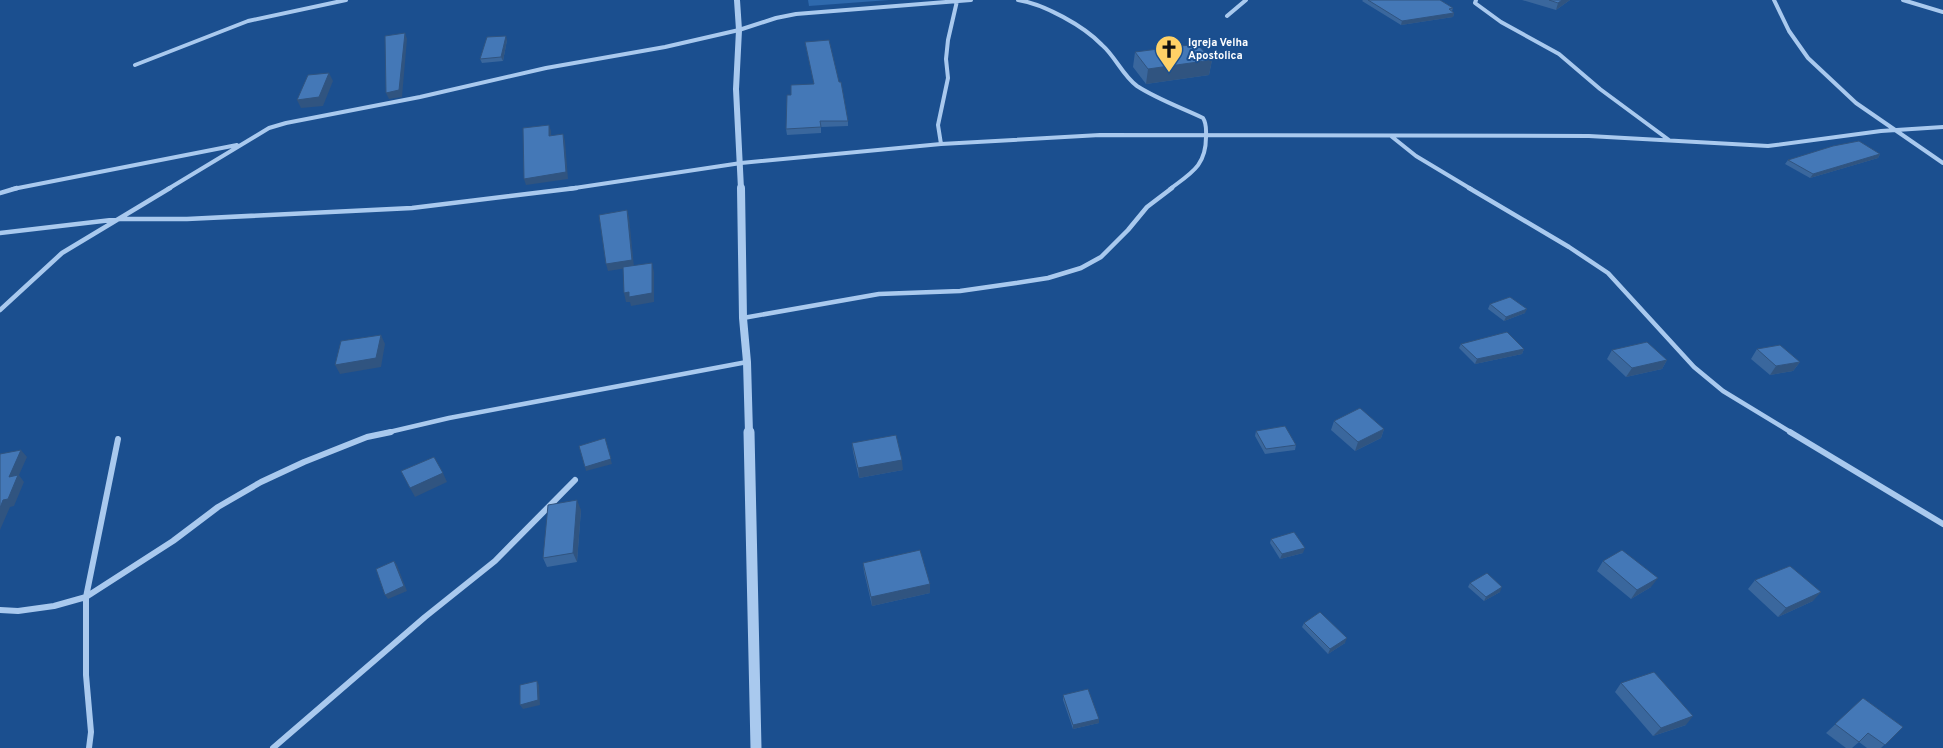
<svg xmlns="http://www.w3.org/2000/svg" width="1943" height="748" viewBox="0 0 1943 748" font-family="Overpass,sans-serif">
<rect width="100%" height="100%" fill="#1b4f8f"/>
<path fill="#2e69ad" d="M808 0H889L809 6Z"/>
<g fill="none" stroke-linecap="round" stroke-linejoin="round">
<path stroke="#a9c9ee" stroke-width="4" d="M1018 0C1044 4 1084 26 1102 45 1115 56 1123 76 1137 86 1157 99 1182 108 1203 118 1207 124 1206 130 1206 137 1206 166 1191 173 1170 189
M1476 0 1475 3 1501 22 1559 54 1600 89 1669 140
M1774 0 1789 31 1808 58 1856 103 1943 163
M1903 0 1943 12
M1227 16 1246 0
M135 65 248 21 346 0
M1391 136 1416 156 1471 189
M941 144 938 125 948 78 946 59 948 40 957 1
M13 189 237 145
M168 189 269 128 286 123 420 97 546 68 665 47 739 30 776 18 796 14 971 0
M568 189 741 163 941 144 1100 135 1589 136 1768 146 1881 131 1943 127"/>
<path stroke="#a9c9ee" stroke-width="4.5" d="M1469 188 1569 247 1608 273 1694 367 1723 391 1792 433
M0 193 17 188
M0 233 120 219H187L412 208 576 188
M0 310 62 253 170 188
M743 318 879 294 960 291 1016 283 1048 278 1081 268 1101 257 1128 230 1147 207 1172 188
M385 433 449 418 747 362"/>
<path stroke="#a9c9ee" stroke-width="6" d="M1790 432 1943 524
M0 610 18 611 54 606 86 597 173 541 218 507 261 482 304 462 367 437 391 432
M89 748 91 732 86 675V597L118 439
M273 748 425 617 495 561 575 480"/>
<path stroke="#a9c9ee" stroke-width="6" d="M737 0 739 30 736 89 741 189"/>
<path stroke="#a9c9ee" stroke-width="8" d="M741 188 743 318 747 362 749 433"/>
<path stroke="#a9c9ee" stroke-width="11" d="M749 432 756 748"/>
</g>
<path fill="#3a679d" d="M1363 0H1440L1453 8 1452 11 1454 13 1453 17 1401 25 1362 1Z
M1522 0H1570L1556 10Z
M507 40 503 61 482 63 480 59Z
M805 42 848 121V126L821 127V133L787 135 786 129 791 95 814 84Z
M1135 52 1212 60 1209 75 1146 84 1133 67Z
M1880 154 1878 158 1810 178 1785 164 1788 160Z
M1490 304 1525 313 1504 321 1488 309Z
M1461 344 1524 349 1522 354 1475 364 1459 348Z
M1757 349 1800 362 1793 371 1770 375 1751 359Z
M1612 350 1667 360 1662 369 1626 377 1607 359Z
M1334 421 1384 429 1381 438 1355 451 1331 430Z
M1256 431 1296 445 1295 450 1265 454 1255 436Z
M852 443 903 470 859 478 853 452Z
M581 510 577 562 547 567 543 558Z
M1271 539 1303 553 1280 559 1270 543Z
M1603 561 1651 587 1631 599 1597 571Z
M863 563 930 584V593L872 606 864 572Z
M1755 580 1813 601 1778 617 1748 589Z
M1470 583 1500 592 1484 601 1468 587Z
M1304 623 1345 643 1328 654 1302 627Z
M1621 683 1686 725 1653 736 1615 692Z
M1063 695 1099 723 1073 729 1063 700Z
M1863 698 1903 727 1881 748H1867L1859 742 1852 748H1846L1826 733Z"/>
<path fill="#305480" d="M1562 0H1570L1556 10 1558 3Z
M1454 13 1453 17 1401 25 1402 21Z
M405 33 407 39 402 97 389 99 386 93Z
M506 36 507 40 503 61 501 57Z
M1212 60 1209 75 1146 84 1148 69Z
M329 73 333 81 323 106 301 108 297 100Z
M549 125 551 131V143L549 136Z
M563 134 565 141 568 179 526 185 524 179Z
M1880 154 1878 158 1810 178 1813 174Z
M627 210 629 217 634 267 608 271 606 264Z
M652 263 654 272V302L631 306 630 302H626L624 293Z
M1527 309 1525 313 1504 321 1506 317Z
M381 335 385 344 381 367 340 374 335 365Z
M1524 349 1522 354 1475 364 1477 359Z
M1667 360 1662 369 1626 377 1632 368Z
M1800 362 1793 371 1770 375 1776 366Z
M1384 429 1381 438 1355 451 1358 442Z
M605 438 612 464 586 471 585 467Z
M21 450 27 457 19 475 24 482 14 506 10 507 0 530V508L3 500 9 477Z
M902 460 903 470 859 478 858 468Z
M443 473 447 482 415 497 410 488Z
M577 500 581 510 577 562 573 553Z
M1305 548 1303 553 1280 559 1282 554Z
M394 561 397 565 407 591 388 599 385 595Z
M1658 578 1651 587 1631 599 1637 590Z
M930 584V593L872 606 871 597Z
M1502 587 1500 592 1484 601 1486 597Z
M1821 592 1813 601 1778 617 1786 608Z
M1347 638 1345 643 1328 654 1330 649Z
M537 681 539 685 540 705 523 709 520 705Z
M1693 716 1686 725 1653 736 1661 728Z
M1099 719V723L1073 729V725Z"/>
<path fill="#4478b7" stroke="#305480" d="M1368 0H1440L1453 8 1449 9 1454 13 1402 21Z
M1549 0H1562L1558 3Z
M405 33 399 90 386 93 385 36Z
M506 36 501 57 480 59 487 37Z
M829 40 839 82H841L848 121H820L821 127 786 129 787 95H791V85L814 84 805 42Z
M1197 44 1212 60 1148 69 1135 52Z
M329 73 319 97 297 100 308 75Z
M549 125V136L563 134 566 172 524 179 523 128Z
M1859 141 1880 154 1813 174 1788 160 1833 146Z
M627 210 632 260 606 264 599 215Z
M652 263V293L629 297V292L624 293 623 267Z
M1510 297 1527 309 1506 317 1490 304Z
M1507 332 1524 349 1477 359 1461 344Z
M381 335 376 358 335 365 341 341Z
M1647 342 1667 360 1632 368 1612 350Z
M1780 345 1800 362 1776 366 1757 349Z
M1360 408 1384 429 1358 442 1334 421Z
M1285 426 1296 445 1266 449 1256 431Z
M896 435 902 460 858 468 852 443Z
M605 438 611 459 585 467 579 446Z
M21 450 9 477 18 475 8 499 3 500 0 508V454Z
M434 457 443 473 410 488 401 471Z
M577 500 573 553 543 558 548 505Z
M1294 532 1305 548 1282 554 1271 539Z
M920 550 930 584 871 597 863 563Z
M1622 550 1658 578 1637 590 1603 561Z
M394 561 404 586 385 595 376 569Z
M1790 566 1821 592 1786 608 1755 580Z
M1487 573 1502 587 1486 597 1470 583Z
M1320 612 1347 638 1330 649 1304 623Z
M1654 672 1693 716 1661 728 1621 683Z
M537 681 538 700 520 705V685Z
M1088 689 1099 719 1073 725 1063 695Z
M1863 698 1903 727 1885 745 1868 733 1859 742 1835 724Z"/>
<defs>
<g id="church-pin" transform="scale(1.4375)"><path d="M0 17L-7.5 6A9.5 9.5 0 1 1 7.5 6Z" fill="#ffd166" stroke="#1b4f8f"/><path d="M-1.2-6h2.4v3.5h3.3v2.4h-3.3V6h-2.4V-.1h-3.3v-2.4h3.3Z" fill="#111"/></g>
</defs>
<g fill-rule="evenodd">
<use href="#church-pin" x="1169" y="49"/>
</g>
<g text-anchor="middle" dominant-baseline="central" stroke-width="4" stroke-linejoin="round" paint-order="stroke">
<g font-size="11" font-weight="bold" fill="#fff" stroke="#1b4f8f" text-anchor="start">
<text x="1188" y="43">Igreja Velha<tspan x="1188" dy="13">Apostolica</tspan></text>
</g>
</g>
</svg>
